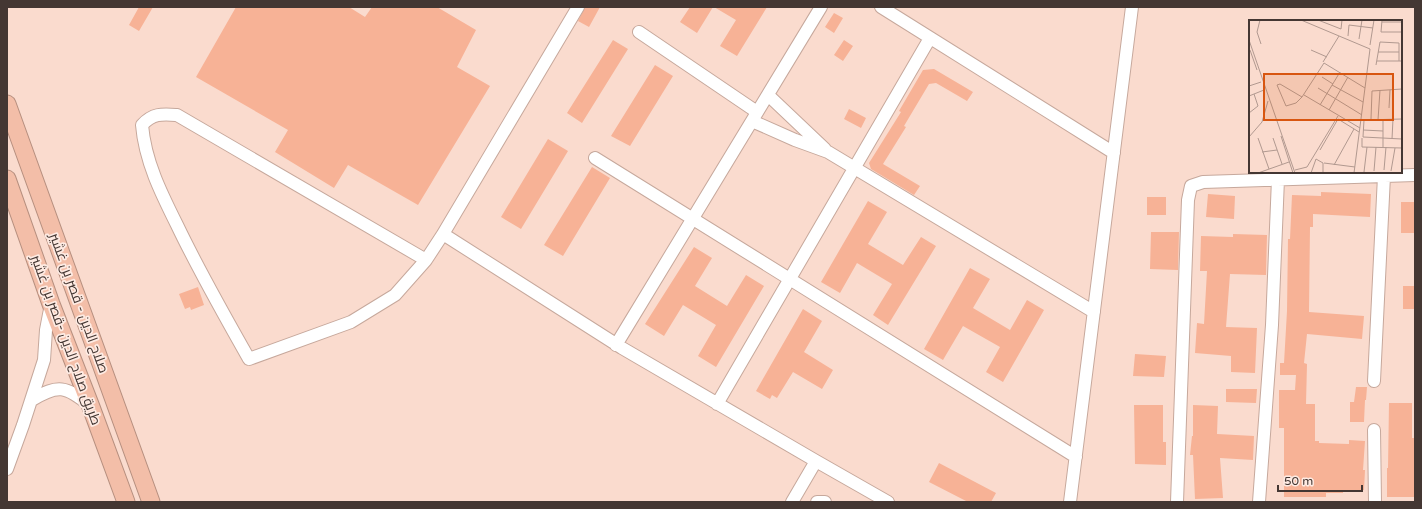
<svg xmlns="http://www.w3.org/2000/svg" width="1422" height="509" viewBox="0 0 1422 509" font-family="'Varela Round',Cairo,sans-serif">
<rect width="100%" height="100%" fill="#fadbce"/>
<path fill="#f7b296" d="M139 7H153L139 31 129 25Z
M236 7H349L365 17 372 7H437L476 30 457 67 490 86 418 205 348 165 334 188 275 152 288 130 196 77Z
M585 7H600L589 27 578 21Z
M690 7H713L697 33 680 22Z
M714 7H767L737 56 720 46 736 20Z
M834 13 843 18 834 33 825 27Z
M613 40 628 49 582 123 567 113Z
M844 40 853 46 843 61 834 55Z
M655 65 673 76 630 146 611 136Z
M934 69 973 92 967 101 936 83 929 84 904 126 906 127 883 164 920 186 914 195 871 169 869 163 901 112 899 111 923 70Z
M849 109 866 118 861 128 844 119Z
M548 139 568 151 521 229 501 217Z
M592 167 610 178 563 256 544 245Z
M1321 192 1371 194 1370 217 1313 214V227H1310L1309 312 1364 316 1362 339 1307 334 1304 363 1307 364 1306 404H1315V441H1319V443L1349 444V440L1365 441 1363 470H1365L1364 490H1343V493H1326V497H1284V428H1279V390H1295L1296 375H1280V363H1284L1287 311 1288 239H1290L1292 195 1321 196Z
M1208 194 1235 196 1234 219 1206 217Z
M1147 197H1166V215H1147Z
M868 201 887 212 868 244 903 265 921 237 936 246 888 325 873 315 892 284 857 263 840 293 821 282Z
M1401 202H1415V233H1401Z
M1151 232H1179L1178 270 1150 269Z
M1233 234 1267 235 1266 275 1230 274 1226 327 1257 328 1255 373 1231 372V356L1195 353 1197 323 1204 324 1207 271H1200L1201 236 1233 237Z
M694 247 712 258 695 286 727 306 746 275 764 286 716 367 698 356 716 325 683 305 664 336 645 324Z
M970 268 990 279 973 308 1010 330 1027 300 1044 310 1003 382 986 372 1000 347 963 326 943 360 924 349Z
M1403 286H1415V309H1403Z
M198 287 204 305 191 310 190 307 185 309 179 294Z
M803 309 822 321 804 352 833 370 822 389 793 372 777 398 772 395 770 399 756 391Z
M1135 354 1166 356 1164 377 1133 376Z
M1356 387H1367L1366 400H1365L1364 422H1350V402H1354Z
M1226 389H1257L1256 403 1226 402Z
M1389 403H1412V438H1415L1414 497H1387V468H1388Z
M1134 405H1163V442H1166V465L1135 464Z
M1193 405 1218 406 1217 434 1254 436 1253 460 1220 458 1223 498 1195 499 1193 455H1190L1192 436H1193Z
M939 463 996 493 991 502H968L929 482Z"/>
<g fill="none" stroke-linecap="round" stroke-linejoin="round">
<g stroke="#c6a89c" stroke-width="14">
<path id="minor" d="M881 7 1114 153
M639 32 757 112
M768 95 825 149
M752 121 795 140 828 152 1094 312
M595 158 1076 457
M443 234 622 348 816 461 888 502
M426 260 177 115C162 114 153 113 142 125 145 161 161 193 177 225 199 271 224 315 249 359L351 322 395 295 426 260 443 234 578 7
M616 345 821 7
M1374 381 1384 176
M32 400C58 384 66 386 89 405
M717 404 930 38
M1374 430 1375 502
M7 469 23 425 44 360 46 330 51 304
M792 502 816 461
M817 502H825
M1070 502 1132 7
M1177 502 1188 200 1191 186 1203 182 1415 175
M1259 502 1272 325 1278 179"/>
</g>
<g stroke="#b68f7f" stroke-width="19">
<path id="highway" d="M7 104 151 502
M7 179 51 304 91 407 126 502"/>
</g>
<use href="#minor" stroke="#fff" stroke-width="12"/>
<use href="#highway" stroke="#f3bea8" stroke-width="17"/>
</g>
<g text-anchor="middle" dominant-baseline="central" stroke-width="3.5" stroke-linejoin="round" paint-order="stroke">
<g font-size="14" fill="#443733" stroke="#feebe3">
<text transform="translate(79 303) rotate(70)">صلاح الدين - قصر بن غشير</text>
<text transform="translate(66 340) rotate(70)">طريق صلاح الدين -قصر بن غشير</text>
</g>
</g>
<g transform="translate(1249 20)">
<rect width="153" height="153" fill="#fadbce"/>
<path fill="none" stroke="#b19990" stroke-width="1" d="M11 0 8 12 12 24M52 0 121 29 105 153M69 0 92 9 93 0M133 0 132 12H153M133 2H153M99 16 100 5 124 8M110 19 113 0M0 20 46 153M121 25 125 0M1 30 8 50M62 30 78 37M129 32H150M128 41H153M74 42 90 16M127 45 131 22 150 23V41M73 57 84 64M83 65 114 82M0 66 12 62M69 68 113 95M55 75 111 108M0 76 15 70M53 77 31 64 28 65 37 86 47 83 53 77 75 43 116 68M71 85 91 52M140 88 141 70M80 90 99 57M0 93 9 86 5 74M122 99 123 71 153 69M153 99 115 100 114 117 153 119M129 100 131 70M114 110 134 111M32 116 44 153M0 117 13 102 19 81M9 118 20 149M24 118 33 144M113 118V127L153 128M143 119 144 99M134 127V100M71 130 89 99 110 112M13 132 28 130M75 143 106 147M85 145 105 109M46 150 58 147 89 96M135 150 137 127M125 151 127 127M142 151 146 128M115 152 118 127M9 153 40 142M62 153 67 139 74 143V153"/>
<path fill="#d85610" fill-opacity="0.15" stroke="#d85610" stroke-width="2" d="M15 54H144V100H15Z"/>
<rect width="153" height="153" fill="none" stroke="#443733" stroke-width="2"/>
</g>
<rect width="1422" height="509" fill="none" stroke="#443733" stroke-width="16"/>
<path d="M1278 485v6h84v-6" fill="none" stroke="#443733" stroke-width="2"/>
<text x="1284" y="485" font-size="12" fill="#443733" stroke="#feebe3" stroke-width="3" paint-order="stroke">50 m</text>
</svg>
